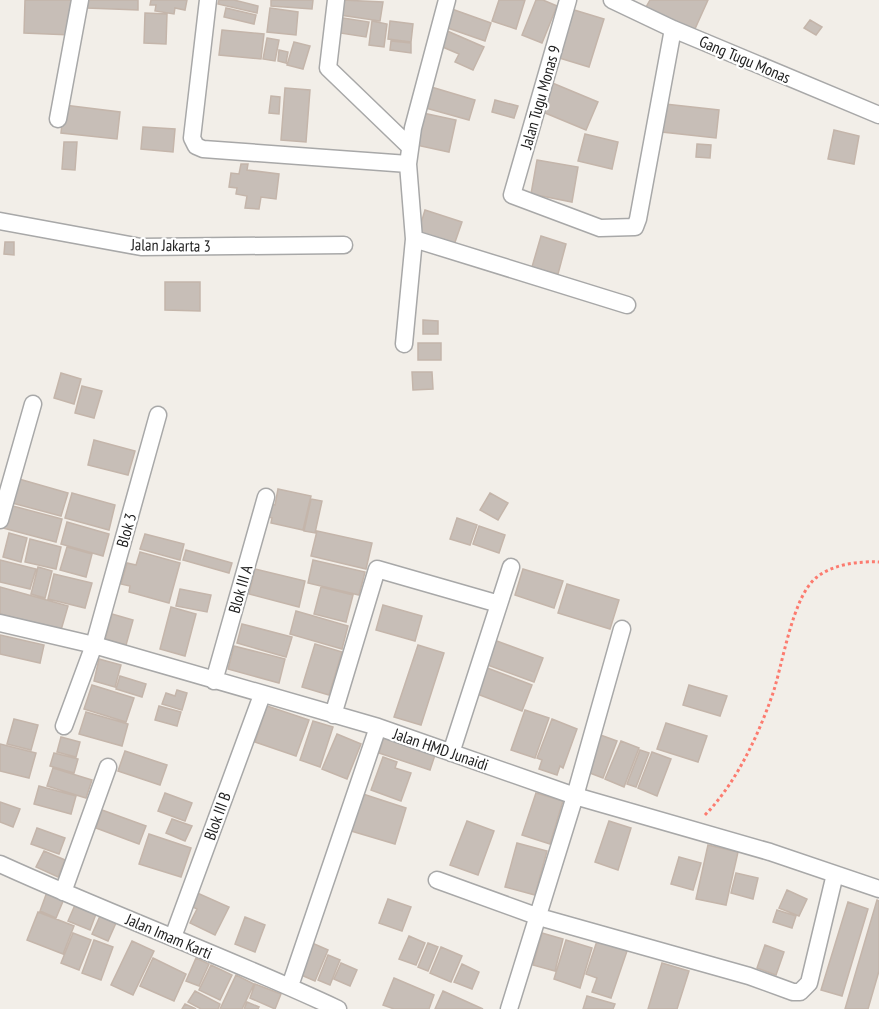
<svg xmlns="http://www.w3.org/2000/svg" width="879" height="1009" viewBox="0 0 879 1009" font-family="'PT Sans Narrow',sans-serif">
<rect width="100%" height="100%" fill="#f2eee8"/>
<path fill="#c7beb7" stroke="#c4b5aa" stroke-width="1.5" d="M25 0H73L71 35 24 33Z
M88 0H138V10L87 8Z
M151 0H187L185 10 175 8 174 14 155 11 156 5H150Z
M219 0H234L258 6 257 13 218 4Z
M271 0H313L312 9 271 6Z
M342 0 383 2 380 21 340 15Z
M499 0H525L516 29 492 21Z
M536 0H543L557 6 542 43 522 35Z
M650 0H708L694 31 645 9Z
M226 8 256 15 254 24 224 17Z
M270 8 298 12 296 35 267 32Z
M449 8 491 23 485 41 442 26Z
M571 9 604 19 589 67 556 57Z
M145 13 167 14 166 44 144 43Z
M343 18 369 22 366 37 340 33Z
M810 20 822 27 816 35 804 28Z
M372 21 387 24 384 47 369 45Z
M390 21 413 24 411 42 388 39Z
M222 30 264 34 261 59 219 55Z
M445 30 484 47 473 70 455 62 459 54 438 45Z
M267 38 279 40 275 61 263 59Z
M391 41 411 43V53L390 50Z
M294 42 310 46 303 69 287 65Z
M279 50 288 52 286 63 278 61Z
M550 82 598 102 586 130 538 110Z
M428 86 475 100 469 120 422 107Z
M285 88 310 90 306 142 281 140Z
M271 96 280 97 279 114 269 113Z
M495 100 518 106 514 118 492 112Z
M665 104 719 110 716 138 662 132Z
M64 105 120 112 117 139 61 133Z
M423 113 456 120 449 152 416 145Z
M143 127 175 129 173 152 141 149Z
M834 130 859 136 854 164 828 159Z
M585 134 618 142 612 169 578 161Z
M64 142H77L75 170 62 169Z
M697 144 711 145 710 158 696 157Z
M537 160 578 167 572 202 531 194Z
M241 164H248L247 170 279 174 276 199 261 197 259 209 245 208 247 196 236 194 237 188 229 187 231 173 239 174Z
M425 210 462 222 454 245 418 233Z
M541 236 566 244 558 274 532 267Z
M5 242H14V255L4 254Z
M165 282H200V311L165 310Z
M423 320 438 321V334H423Z
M418 343H441V360H418Z
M412 372H432L433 389 413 390Z
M61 373 81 379 74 404 54 398Z
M82 386 102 391 94 418 75 413Z
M94 440 135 451 128 475 88 465Z
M19 479 68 493 61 516 12 503Z
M278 489 311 496 303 530 271 523 272 518 266 516 269 503 275 505Z
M72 493 115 505 109 530 65 518Z
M490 493 508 503 498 520 480 510Z
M311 499 322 501 315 533 304 531Z
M9 505 62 519 56 542 3 528Z
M457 518 477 525 470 545 450 539Z
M67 522 109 534 103 556 61 544Z
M479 526 505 535 499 553 473 544Z
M317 531 372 543 366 569 311 556Z
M9 533 27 538 21 562 3 557Z
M145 534 184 544 180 560 140 549Z
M30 539 61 547 56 569 25 562Z
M67 547 92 554 86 577 60 570Z
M186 550 232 563 229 573 183 560Z
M140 552 180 563 169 603 129 592 130 586 121 584 127 563 136 565Z
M0 560 36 569 30 589 0 582Z
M313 560 365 572 359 595 308 583Z
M38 567 52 571 45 598 31 594Z
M255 569 305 581 299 607 249 594Z
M523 569 563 581 554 608 515 595Z
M54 574 92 583 85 608 48 599Z
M567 584 619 600 610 629 558 613Z
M0 587 68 606 61 630 0 614Z
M321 587 353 595 346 622 314 614Z
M180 589 211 595 207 612 176 606Z
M383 605 422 616 415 641 376 630Z
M171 607 196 614 185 656 160 649Z
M296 611 348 626 342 649 290 634Z
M112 614 133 620 126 645 105 639Z
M242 624 292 637 286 657 237 643Z
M0 635 44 645 40 663 0 654Z
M494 640 543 658 534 682 485 664Z
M315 644 342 652 329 695 302 687Z
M418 645 444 653 421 725 394 717Z
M234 646 285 659 279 683 228 669Z
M99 659 121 665 115 687 94 681Z
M482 666 532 685 522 711 472 692Z
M120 676 146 684 142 697 116 689Z
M92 685 134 698 126 722 84 709Z
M689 685 727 696 720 716 683 705Z
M177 690 187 693 182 710 162 704 166 693 175 696Z
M159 706 181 712 177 726 155 720Z
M267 706 309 720 296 756 255 742Z
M525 710 549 718 535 758 511 750Z
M86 712 128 724 122 746 79 734Z
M14 719 38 725 31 750 7 744Z
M552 719 577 729 563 768 560 766 557 775 539 769 542 760 537 758Z
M313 721 333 727 320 767 300 760Z
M666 723 707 736 698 762 657 749Z
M595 733 617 741 603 778 582 770Z
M337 734 361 744 347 779 322 769Z
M384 736 436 752 430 770 379 753Z
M61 737 80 742 76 757 57 752Z
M621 741 639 748 624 787 605 779Z
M0 744 36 753 29 778 0 771Z
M640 750 649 753 636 787 627 784Z
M125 751 167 765 160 785 118 771Z
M652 752 671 759 657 796 638 788Z
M54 753 78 759 74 773 50 766Z
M383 757 397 762 395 768 411 773 401 801 371 790Z
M53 768 92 780 86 798 47 786Z
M39 786 76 796 71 814 34 804Z
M165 793 192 803 185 821 158 811Z
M536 793 563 801 550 844 522 835Z
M363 794 406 808 395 844 351 831Z
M0 802 20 809 13 827 0 822Z
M102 810 146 826 139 844 96 828Z
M172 819 192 826 185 841 166 833Z
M467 821 494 831 478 875 450 865Z
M609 821 631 828 618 870 595 862Z
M37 828 65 838 59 854 31 844Z
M149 834 191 848 181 877 139 864Z
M517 843 547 851 535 895 505 887Z
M708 845 738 852 726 905 696 899Z
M44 851 65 860 58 877 36 867Z
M679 857 701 863 693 890 671 884Z
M736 873 758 878 753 899 731 893Z
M787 890 807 899 799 916 779 908Z
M47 892 64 899 56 918 40 911Z
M195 892 229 907 215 935 190 923 197 909 189 905Z
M388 899 411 907 402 931 379 923Z
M877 900 879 901V971L868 1009H845Z
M848 902 868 909 842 996 821 990Z
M75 905 96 914 90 930 68 921Z
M777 910 796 916 792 928 773 922Z
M38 912 74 926 63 954 27 940Z
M100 916 116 923 108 941 92 934Z
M245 917 265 925 255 952 235 944Z
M73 933 91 940 79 970 61 963Z
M542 933 563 939 555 971 533 965Z
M409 936 425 943 416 965 399 959Z
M94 940 113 947 101 980 82 973Z
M566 940 592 948 580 988 554 979Z
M132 941 154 951 133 995 111 985Z
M597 941 627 951 611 998 592 992 597 978 586 974Z
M312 943 328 950 315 981 299 974Z
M428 943 438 947 428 971 418 967Z
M765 945 784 952 776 975 757 968Z
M441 947 462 956 451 982 430 973Z
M328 955 340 960 330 985 318 980Z
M153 958 186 974 174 1001 140 986Z
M196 958 209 964 199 986 186 981Z
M341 963 357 970 350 986 334 979Z
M662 963 689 971 677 1009H648Z
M462 964 479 972 472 989 454 982Z
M211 965 232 975 220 1000 199 990Z
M236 975 254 984 242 1009H220Z
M394 978 434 995 429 1009H394L383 1005Z
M255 984 281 994 275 1009 250 998Z
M195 991 220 1004 218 1009H201L188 1002Z
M443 991 483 1009H435Z
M587 996 615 1004 613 1009H583Z
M247 1002 259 1007 258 1009H244Z
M185 1004 196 1009H182Z"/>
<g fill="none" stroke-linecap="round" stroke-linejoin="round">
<g stroke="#a8a8a8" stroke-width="19">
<path id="minor" d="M208 0 192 138 196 146 203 149 408 164
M336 0 328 68 410 147
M568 0 512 195 600 228 635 227 638 219 673 29
M612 0 673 29 879 115
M58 119 80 0
M0 221 141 247 344 245
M414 239 627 305
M404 344 414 239 408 164 413 128 447 0
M0 520 33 404
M0 623 94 645 378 727 575 796 770 852 879 889
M214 681 266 497
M333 715 377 569 499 604
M64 726 94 645 158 415
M451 753 511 567
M0 864C112 915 227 957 338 1009
M437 880 539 917 749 976 793 992H800L809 983 835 874
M63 892 108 767
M173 937 262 695
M290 986 378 727
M509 1009 575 796 622 629"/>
</g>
<path stroke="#fc7b6f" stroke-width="3" stroke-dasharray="3 3" stroke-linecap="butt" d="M705 815C736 783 757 738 772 696 783 665 792 596 817 577 833 564 860 561 879 562"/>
<use href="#minor" stroke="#fff" stroke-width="16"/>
</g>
<g text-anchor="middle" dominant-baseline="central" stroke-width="4.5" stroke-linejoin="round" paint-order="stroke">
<g font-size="16" fill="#212121" stroke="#fff">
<text transform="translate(745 59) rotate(23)">Gang Tugu Monas</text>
<text transform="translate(540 97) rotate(-74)">Jalan Tugu Monas 9</text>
<text transform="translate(171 245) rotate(1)">Jalan Jakarta 3</text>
<text transform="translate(126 530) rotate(-74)">Blok 3</text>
<text transform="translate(240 589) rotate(-74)">Blok III A</text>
<text transform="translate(441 749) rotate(19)">Jalan HMD Junaidi</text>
<text transform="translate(217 816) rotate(-70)">Blok III B</text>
<text transform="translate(169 936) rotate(23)">Jalan Imam Karti</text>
</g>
</g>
</svg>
